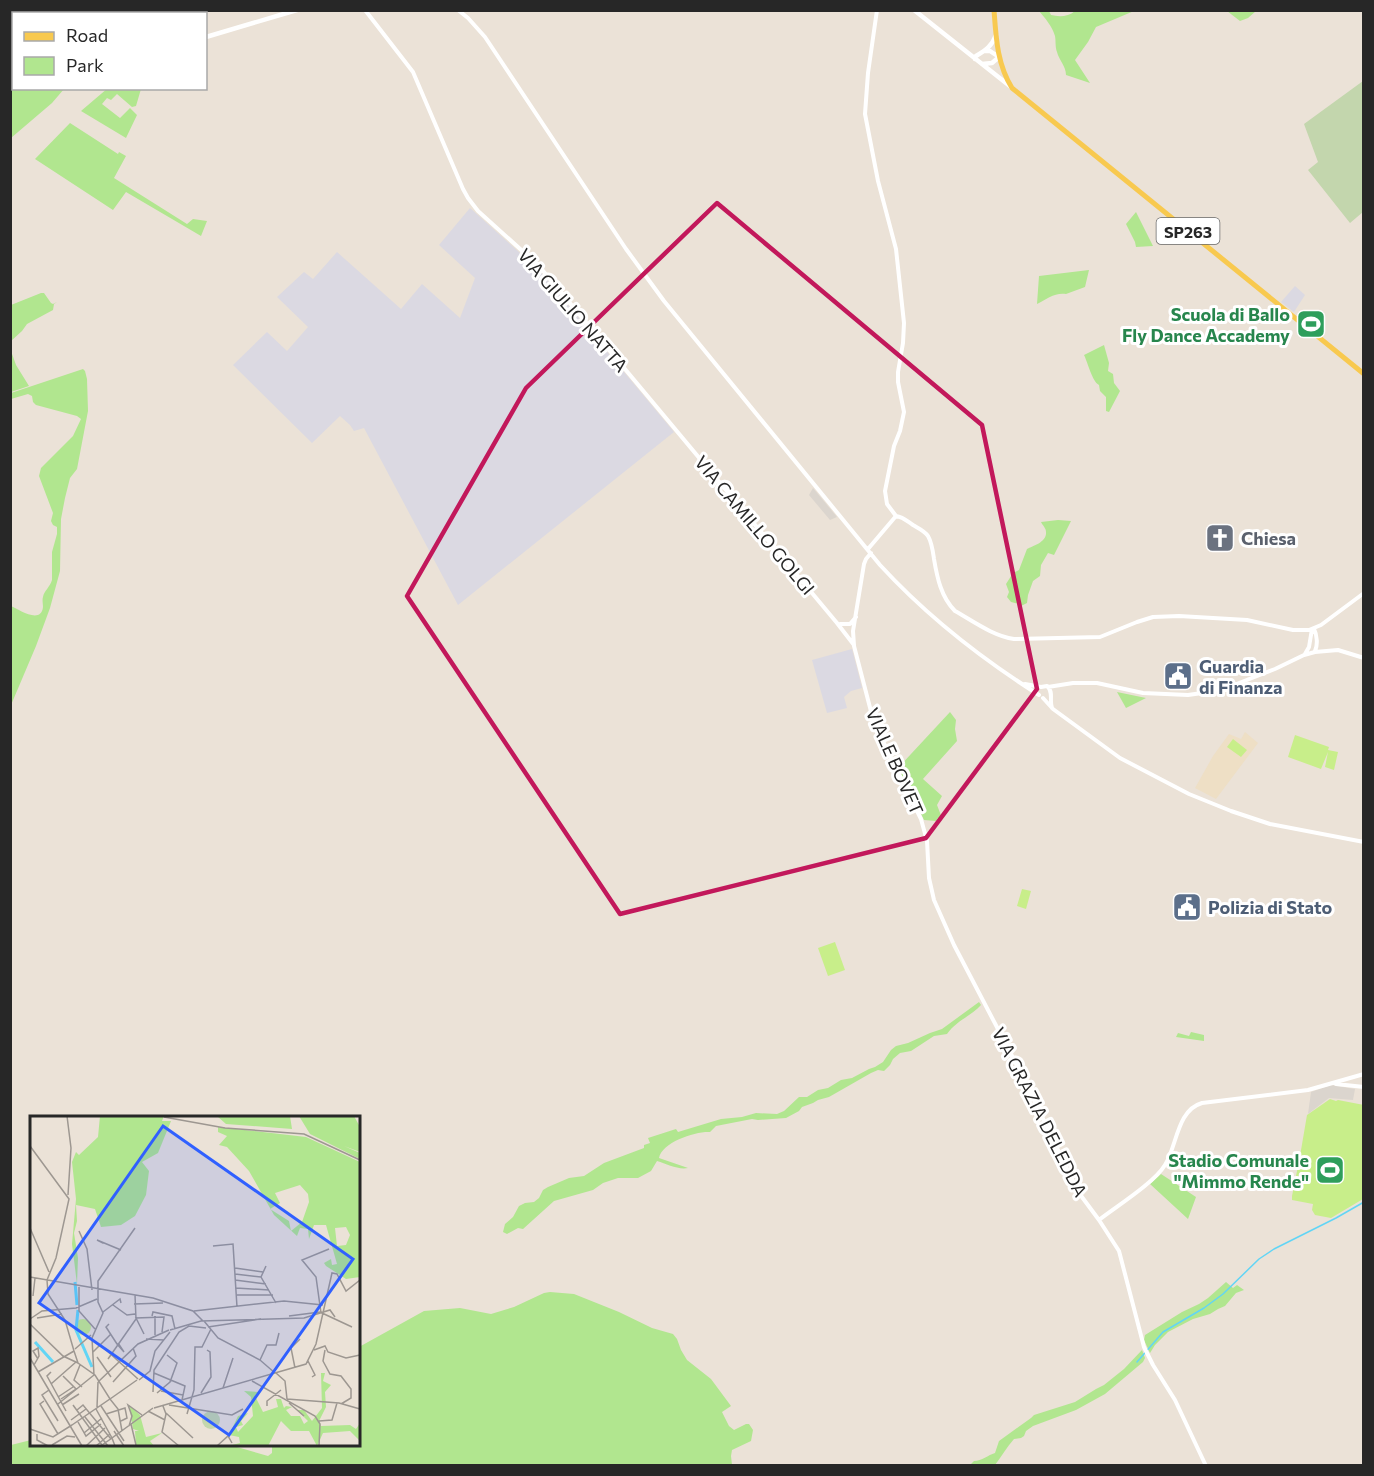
<svg xmlns="http://www.w3.org/2000/svg" width="1374" height="1476" viewBox="0 0 1374 1476" font-family="Commissioner,sans-serif">
<rect width="100%" height="100%" fill="#ebe2d7"/>
<path fill="#dbd9e2" d="M470 208 539 270 674 432 458 605 364 428 354 431 350 425 340 416 312 443 233 365 267 332 287 351 308 327 277 297 304 272 313 279 337 252 401 309 422 284 460 318 475 278 439 245Z
M1295 286 1305 295 1294 312 1281 302Z
M852 649 862 688 851 691 844 697 847 708 827 713 812 660Z"/>
<path fill="#eedfc5" d="M1245 732 1258 743 1216 799 1195 788 1213 756 1229 734 1241 739Z"/>
<path fill="#b1e68f" d="M11 10 133 11V14H14V88L64 89 52 103 11 138Z
M1039 11H1049L1051 15C1059 17 1068 17 1075 11H1134L1096 27 1088 42 1075 60 1090 83 1066 75C1066 66 1059 60 1057 52 1055 47 1056 41 1055 36 1052 26 1045 18 1039 11Z
M1227 11H1256L1248 18 1240 21Z
M108 88 141 89 136 106 132 107 117 94 111 100 107 98 102 104 120 118 130 108 137 115 126 138 81 111Z
M70 123 118 154 119 152 126 156 114 178 187 224 193 219 207 221 201 236 126 192 113 210 35 159Z
M1136 212 1153 246 1136 247 1135 242 1126 224Z
M1089 270 1085 287 1066 294C1056 292 1046 299 1037 304L1039 276Z
M41 293H44L51 303 53 304 57 302 54 304 53 310 27 324 22 331 11 341V305Z
M1104 345 1109 363 1108 371 1113 374 1114 383 1120 391 1109 412 1106 411V397L1100 391 1099 385C1092 381 1088 363 1084 355Z
M11 351 16 365 29 386 11 392Z
M83 369 85 371 87 379 88 411 77 469 70 478 65 498 61 519 60 571 50 608 36 646 11 705V606C18 609 41 625 43 607 43 604 42 600 43 597 44 591 50 587 52 580V552L57 534V527L53 525 51 521 53 513 39 476 41 468 73 436 81 419 77 416 36 405 33 402 32 396 28 394 11 399V393Z
M1058 520 1071 521 1054 555 1048 553 1041 565 1040 576 1033 581 1028 595 1027 603 1021 606 1019 604 1011 602 1007 597 1009 592 1006 584 1013 573 1019 570 1027 549C1033 546 1047 542 1046 532 1046 528 1043 526 1041 522Z
M1117 692 1146 698 1126 708Z
M950 712 956 720 955 729 957 741 923 779 942 796 937 805 942 818H938L936 821 924 820 898 768Z
M979 1002 981 1005C971 1016 956 1021 947 1034L934 1036 911 1051 900 1053 893 1059 890 1065 884 1071 878 1070 871 1073 829 1097 818 1100 813 1103 802 1107 799 1111 786 1118 758 1120 752 1119 716 1126 710 1132C696 1131 662 1142 659 1158L688 1168C678 1170 667 1164 657 1161L651 1171 638 1178H618L603 1183 593 1190 554 1201 523 1229 518 1228 507 1234 503 1232 505 1224 513 1217 519 1206 525 1203 534 1202 539 1198 543 1190 548 1187 569 1178 584 1176 604 1163 644 1148V1145L650 1143 648 1138 676 1129 678 1132 721 1119 742 1117 756 1113 777 1114 784 1111 799 1097H807L818 1090 828 1088 841 1080 852 1078 869 1069 875 1067 883 1062 891 1050 896 1046 908 1043 930 1033 942 1029Z
M1191 1032 1204 1035V1041L1176 1037 1178 1033 1189 1036Z
M1161 1174 1196 1197 1188 1219 1150 1184Z
M1226 1282 1233 1288 1237 1285 1244 1290 1236 1293 1225 1306 1218 1309 1210 1314 1193 1319 1168 1332 1155 1345 1150 1353 1144 1340 1145 1335 1182 1312 1199 1304 1208 1298Z
M550 1292 574 1294 619 1312 652 1328 673 1334 677 1339 681 1350 687 1360 711 1379 731 1406 722 1412 729 1426 734 1430 746 1424H749L753 1430 751 1441 732 1450 731 1456 732 1465H11V1445L31 1440 32 1444 230 1445 268 1456 272 1453V1445L358 1444 359 1347 424 1311 460 1308 491 1314 514 1307 544 1293Z
M1142 1350 1145 1358 1143 1362 1105 1394 1076 1410 1033 1426 1026 1431 1024 1436 1021 1438 1014 1439C1007 1447 1001 1457 995 1465H970L974 1461C982 1461 988 1455 995 1453L999 1441 1031 1418 1034 1415 1075 1402 1096 1389 1104 1385 1124 1369Z"/>
<path fill="#c3d6ad" d="M1363 81V212L1350 223 1308 170 1318 162 1304 124Z"/>
<path fill="#c8ee8a" d="M1295 735 1329 747 1328 750 1338 752 1334 770 1325 767 1328 752 1321 769 1288 757Z
M1233 739 1247 750 1241 757 1227 747Z
M1022 889 1031 891 1026 909 1017 906Z
M835 942 845 970 828 976 818 948Z
M1330 1099 1336 1101 1338 1100 1364 1105 1363 1199 1331 1218 1315 1215 1312 1210 1313 1204 1292 1200V1196L1300 1156 1307 1115Z"/>
<path fill="#dbd5ce" d="M813 488 837 517 830 520 809 495Z
M1331 1085 1355 1089 1353 1100 1329 1098 1308 1114 1311 1092Z"/>
<g fill="none" stroke-linecap="round" stroke-linejoin="round">
<path stroke="#62d5f5" stroke-width="1.5" d="M1137 1362 1163 1332 1204 1308 1223 1294 1259 1259 1274 1249 1336 1218 1364 1202"/>
<path stroke="#fff" stroke-width="4" d="M365 10 413 72 463 189 468 198 478 211 539 266 837 623 854 645
M458 10 468 18 485 37 626 249 664 301 880 565C925 614 982 659 1039 695
M896 516C903 517 907 521 913 525 918 528 925 531 928 536 932 543 933 552 934 559 937 577 941 597 955 611 973 621 993 636 1014 639L1100 637 1137 622 1153 617 1179 616 1247 620 1293 630H1309L1321 625 1364 593
M868 549 896 516 887 504 885 491 894 446 900 431 904 412 898 382V372L903 343 904 323 896 249 878 181 865 114 868 73 877 10
M871 553 866 559 864 564 853 631 854 646 874 723 921 819 927 841 929 878 934 900 954 945 1023 1077 1070 1175 1079 1193 1099 1220 1119 1251 1144 1347 1153 1365 1175 1400 1206 1466
M840 624H850L856 617
M1314 629C1317 635 1318 645 1315 651
M1305 654 1309 647 1312 629
M1025 684 1041 687 1047 686C1054 691 1049 701 1052 708
M1048 687 1073 683H1097L1143 693 1188 695 1202 693 1234 685 1275 669 1304 655 1315 652 1338 650 1364 658
M1043 698 1053 709 1120 758 1189 794 1231 811 1270 824 1364 842
M1336 1084 1364 1087
M1099 1220C1117 1206 1154 1183 1165 1165 1177 1146 1177 1110 1202 1103L1308 1090 1364 1074"/>
<path stroke="#fff" stroke-width="4.5" d="M914 10 1011 87
M140 14 141 10
M206 37 297 10
M975 59 976 56C986 50 992 46 996 35
M982 64 992 63 999 57 990 51H985"/>
<path stroke="#f8c94f" stroke-width="5" d="M994 10C996 37 997 64 1012 88L1364 374"/>
</g>
<path fill="none" stroke="#c2185b" stroke-width="4.5" stroke-linejoin="round" d="M717 203 982 425 1037 689 926 838 620 914 407 596 526 388Z"/>
<defs>
<g id="stadium-square" transform="scale(1.5)"><rect x="-9" y="-9" width="18" height="18" rx="4" fill="#2e9e5b" stroke="#fff"/><path d="M0-5a6.5 5 0 1 0 0 10a6.5 5 0 1 0 0-10ZM-3.5-1.8h7v3.6h-7Z" fill="#fff"/></g>
<g id="church-square" transform="scale(1.5)"><rect x="-9" y="-9" width="18" height="18" rx="4" fill="#6b7280" stroke="#fff"/><path d="M-1.2-6h2.4v3.5h3.3v2.4h-3.3V6h-2.4V-.1h-3.3v-2.4h3.3Z" fill="#fff"/></g>
<g id="civic-square" transform="scale(1.5)"><rect x="-9" y="-9" width="18" height="18" rx="4" fill="#5c6f8a" stroke="#fff"/><path d="M-.6-6.5H3V-4.5H.6V-3L4-1V1h2V6H-6V1h2V-1L-.6-3ZM-1.2 2.5V6h2.4V2.5Z" fill="#fff"/></g>
</defs>
<g fill-rule="evenodd">
<use href="#stadium-square" x="1311" y="324"/>
<use href="#church-square" x="1220" y="538"/>
<use href="#civic-square" x="1178" y="676"/>
<use href="#civic-square" x="1187" y="907"/>
<use href="#stadium-square" x="1330" y="1170"/>
</g>
<g text-anchor="middle" dominant-baseline="central" stroke-width="6" stroke-linejoin="round" paint-order="stroke">
<rect fill="#fff" stroke="#686868" stroke-width="1.5" x="1156.5" y="218" width="63" height="26" rx="4.5"/>
<g font-size="16" font-weight="bold" fill="#272727">
<text x="1188" y="231">SP263</text>
</g>
<g font-size="18" fill="#272727" stroke="#fff">
<text transform="translate(573 310) rotate(49)">VIA GIULIO NATTA</text>
<text transform="translate(755 525) rotate(50)">VIA CAMILLO GOLGI</text>
<text transform="translate(895 761) rotate(66)">VIALE BOVET</text>
<text transform="translate(1040 1112) rotate(63)">VIA GRAZIA DELEDDA</text>
</g>
<g font-size="18" font-weight="bold" fill="#27864d" stroke="#fff" text-anchor="end">
<text x="1290" y="314">Scuola di Ballo<tspan x="1290" dy="21">Fly Dance Accademy</tspan></text>
<text x="1309" y="1160">Stadio Comunale<tspan x="1309" dy="21">"Mimmo Rende"</tspan></text>
</g>
<g font-size="18" font-weight="bold" fill="#5b616d" stroke="#fff" text-anchor="start">
<text x="1241" y="538">Chiesa</text>
</g>
<g font-size="18" font-weight="bold" fill="#4e5e75" stroke="#fff" text-anchor="start">
<text x="1199" y="666">Guardia<tspan x="1199" dy="21">di Finanza</tspan></text>
<text x="1208" y="907">Polizia di Stato</text>
</g>
</g>
<g transform="translate(30 1116)">
<rect width="330" height="330" fill="#ebe2d7"/>
<path d="M70 0H134L132 5H141L128 37 112 46 119 55 116 79 105 100 91 109 71 111 65 93 46 89 47 105 44 117 48 142 47 168 42 128 46 83 42 46 46 36 49 39 68 21ZM187 0H260L262 13 196 8ZM269 0H324L330 11V36L314 30 330 37V43L280 18ZM188 11 276 21 330 46V161L316 163 296 150 294 147 301 143 302 149 307 148 296 109H284L279 123 278 113 270 112 267 120 244 99 219 55 197 31 189 29 197 20 188 16ZM270 69 278 78 279 86 272 106 261 115 259 105 240 93 250 87 245 77ZM316 111 320 119 316 129 307 130 305 112ZM291 257H295L293 265 301 269 295 276 296 291 289 305 291 310 320 309 326 313 330 307V325L320 315 293 317 287 330 279 315H261L251 305 238 330H198L210 327 209 321 199 319 208 300 218 297 211 305 213 309 206 311 208 316 223 300 221 281 214 275 229 276 225 280 233 296 248 291 246 283H251L254 292 256 290 262 291 256 294 261 300H270L274 308 278 305 267 294H274L282 305 292 292ZM99 289 110 299 116 321 132 317 120 325 124 330H106L105 315H109L103 313Z" fill="#b1e68f" fill-rule="evenodd"/>
<path d="M172 304a9 9 0 1 1 18 0a9 9 0 1 1-18 0Z" fill="#c3d6ad"/>
<path d="M45 211a8 8 0 1 1 16 0a8 8 0 1 1-16 0Z" fill="#c8ee8a"/>
<path fill="none" stroke="#62d5f5" stroke-width="3" d="M45 166 47 189M48 194 46 214 62 251M5 226 23 246"/>
<path fill="none" stroke="#9d9791" stroke-width="1.5" d="M37 0 41 32 38 79M134 1 195 12 274 18 330 44M0 30 39 83 26 142 17 164M0 112 19 156M49 115 57 133 62 174M73 127 67 124 91 134M183 130 203 128 207 191M236 150 231 161 246 187M205 152 233 156M205 158 231 161M0 161 123 182 163 195 173 205M17 164 18 178 35 204 44 235M205 164 236 168M49 169V195L65 213M206 172 239 174M207 179H243M3 180 5 162M104 188 133 187M83 189 97 199 105 198M164 195 254 185 293 189M73 196 90 183 91 187M291 197 286 161 272 144 299 133M292 197 322 211M122 200 123 196 142 200 145 213M259 200 290 196M7 202 32 198M0 203 12 195 46 192 67 183M174 205 188 222 230 244 245 257M0 208 33 240 48 247M79 208 76 211 87 228M178 211 231 203M140 214 171 205 274 202 300 194 305 201M114 218 106 202 134 201 132 216M125 219V200M116 223 134 224M87 228 94 236 88 227M45 233 61 219M75 233 108 263M284 234 295 230 298 236 316 242 330 239M295 234 293 245 300 258 311 260 321 273V282L311 288M44 235 48 247 65 259 80 283 107 264M63 236 81 218M67 241 81 261M0 242 52 330M78 243 106 203 105 179M230 244 237 229H246L249 217M278 245 285 259 282 261M4 249 8 242 9 240 8 232 3 235 8 243M50 249 44 264 52 271M265 252 261 232 270 223M8 256 44 235M21 256 17 260 36 295M124 257 155 270 152 284M246 257 255 265 257 283M64 259 62 222 73 197 68 186V165L105 112M109 264 120 255 125 235 140 216M222 265 285 300 290 308 289 330M68 266 108 228 139 214M83 266 106 240 103 232M21 268 46 246M193 272 203 242M19 274 12 279 28 305M131 275 153 279M123 276 124 254 149 216 159 210 176 212M127 277 140 266 147 247 137 239M171 277 181 261 180 236 177 234M28 281 43 271M31 283 46 273 33 260M257 283 309 287 330 293M14 285 10 288 28 318M259 287 274 300M28 288 64 259M32 289 49 278M43 289 72 329M139 289 202 299 213 293M71 290 94 325M133 290 136 298 132 316 149 330M237 290V285L251 274M67 291 68 266M124 292 276 248 286 228 302 157 307 158 316 175 330 164M66 293 82 322 72 329M47 294 53 289 81 323M118 295 135 304M136 297 163 322M76 298 95 292 97 302 91 305M157 298 164 274 165 231H172L181 213M55 301 78 330M41 304 56 293M289 305 302 304 307 287M48 306 56 320 71 308M101 308 106 329M42 309 80 283 88 293 92 315M99 310 102 300 98 289 112 299M0 313 23 321 42 309M84 315 94 330M54 317 72 302M7 318V324L18 330M22 329 37 320 45 321M56 330 75 312M66 330 80 318M85 330 82 322 123 292M187 330 198 320 202 327"/>
<path fill="#3060ff" fill-opacity="0.15" stroke="#3060ff" stroke-width="3" d="M133 10 323 143 199 319 9 187Z"/>
<rect width="330" height="330" fill="none" stroke="#272727" stroke-width="3"/>
</g>
<rect width="1374" height="1476" fill="none" stroke="#272727" stroke-width="24"/>
<rect x="12" y="12" width="195" height="78" fill="#ffffff" stroke="#a9a9a9" stroke-width="1.5"/>
<rect x="24" y="32" width="30" height="9" fill="#f8c94f" stroke="#a9a9a9" stroke-width="1.5"/>
<text x="66" y="42" font-size="18" fill="#272727">Road</text>
<rect x="24" y="57" width="30" height="18" fill="#b1e68f" stroke="#a9a9a9" stroke-width="1.5"/>
<text x="66" y="72" font-size="18" fill="#272727">Park</text>
</svg>
